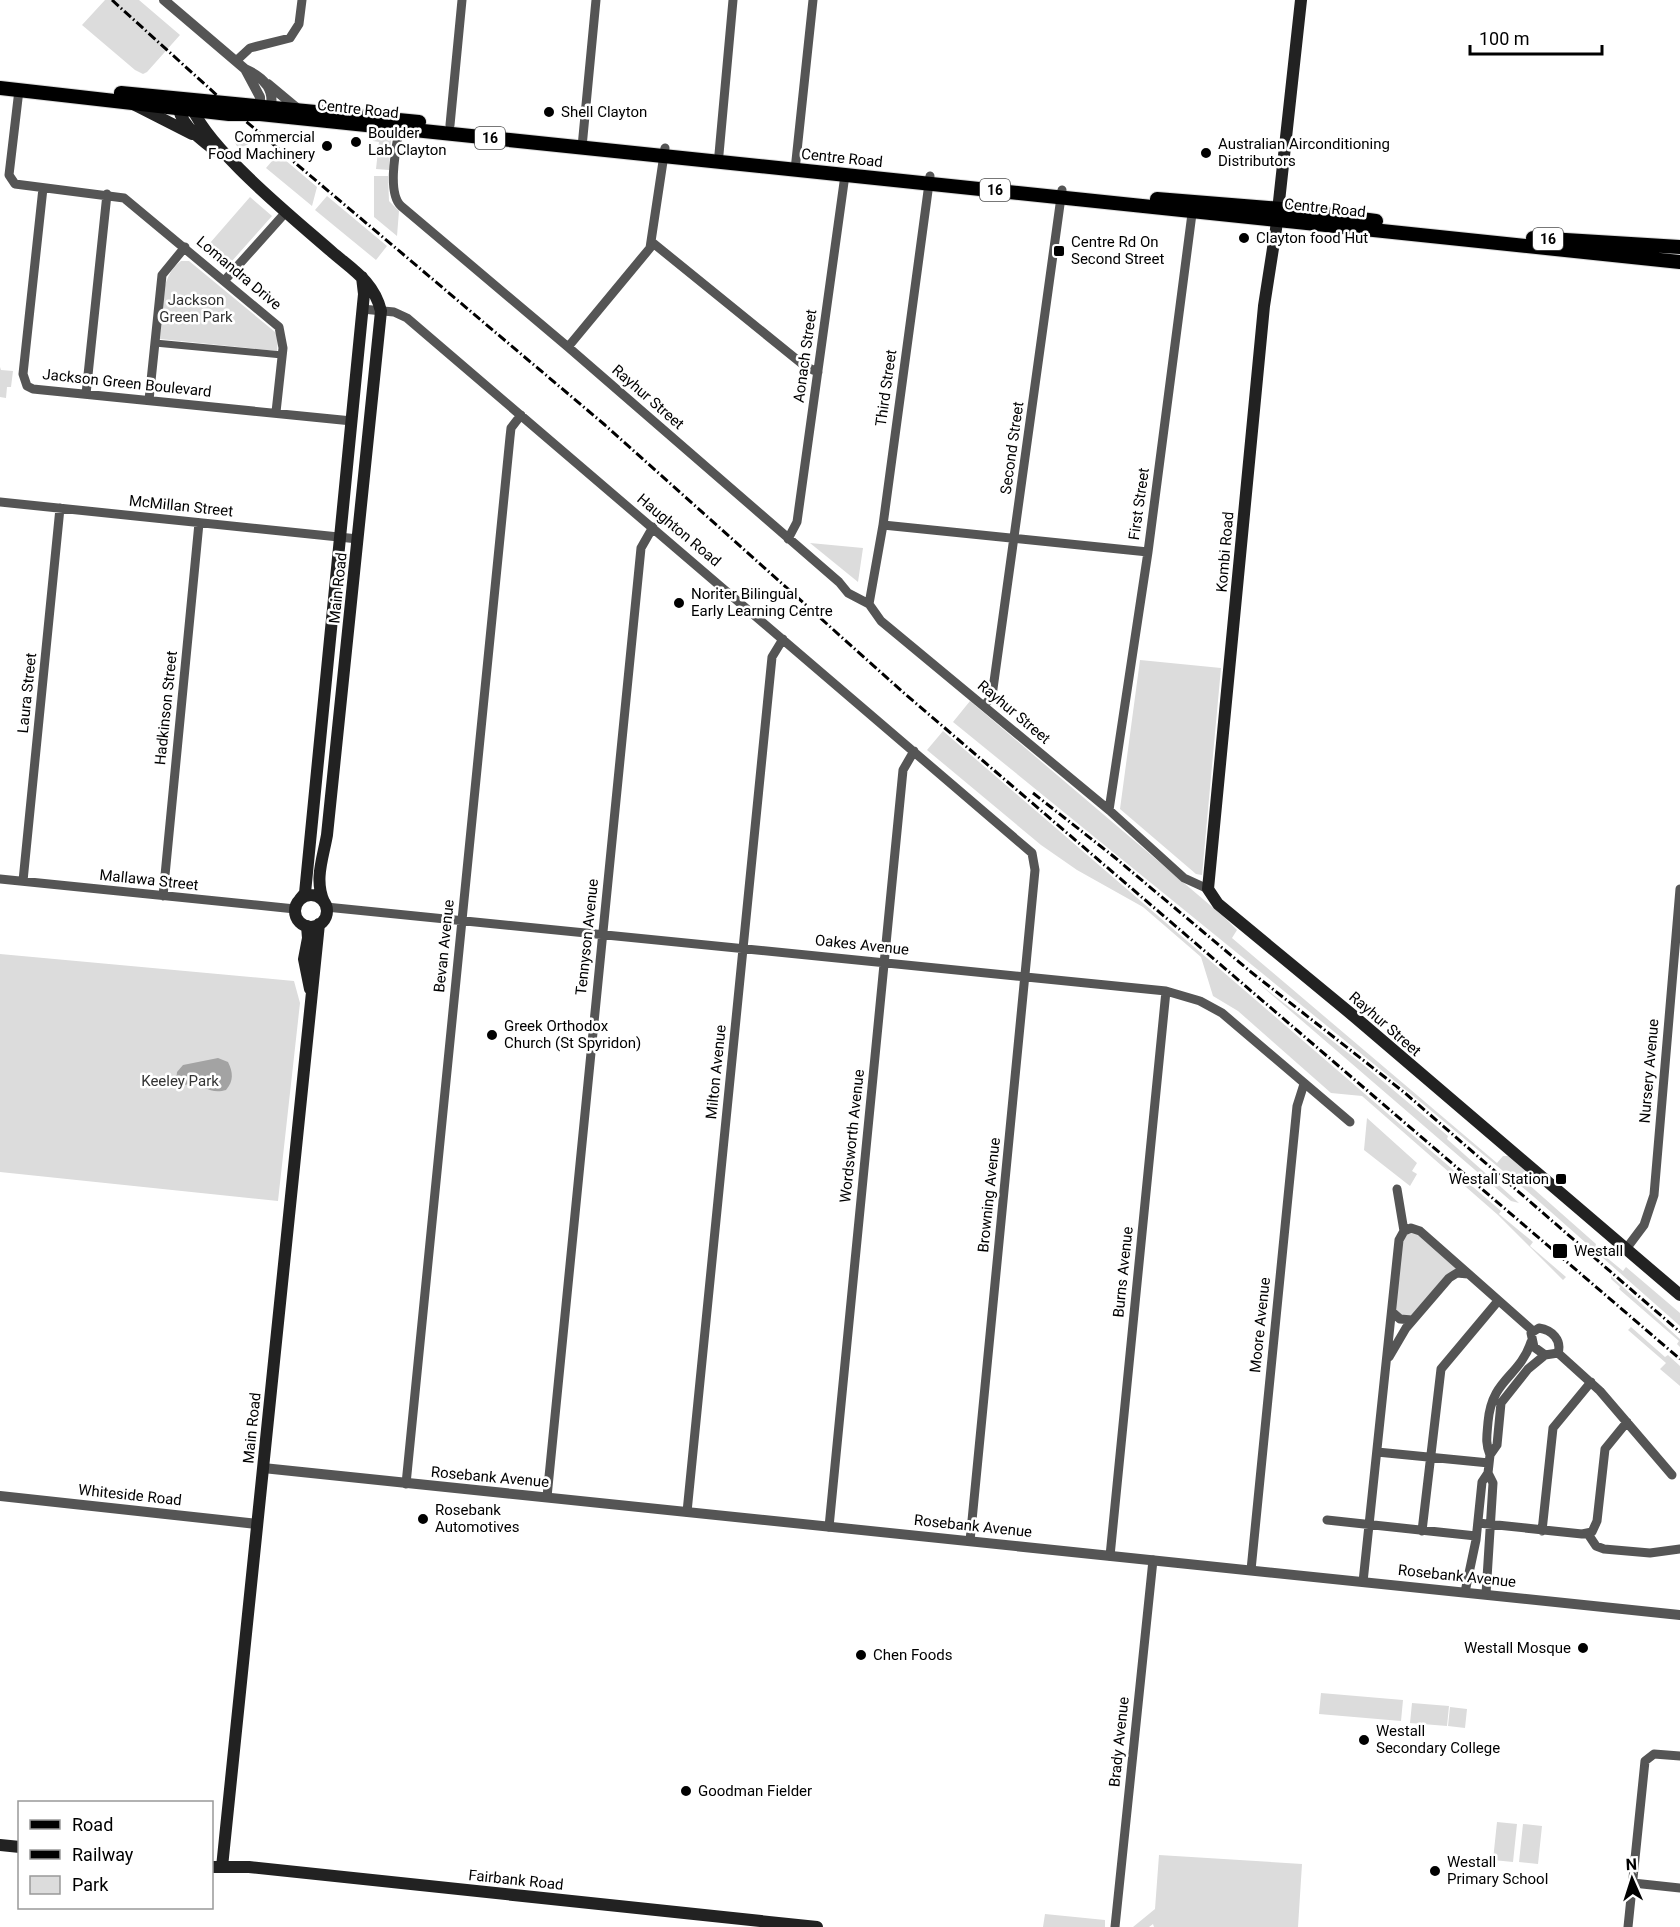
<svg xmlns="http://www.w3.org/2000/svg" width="1680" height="1927" viewBox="0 0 1680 1927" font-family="Roboto,sans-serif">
<rect width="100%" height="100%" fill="#fff"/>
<path fill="#dcdcdc" d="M105 0H139L180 35 147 72 143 74 135 70 82 25Z
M242 133 250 134 253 140 247 145 238 148 233 139Z
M374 136 389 137 391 140 389 170 376 169 379 142 373 141Z
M278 154 317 187 312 206 266 168Z
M374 176H388L389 201 399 211 397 236 374 217Z
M327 196 387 246 376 260 315 210Z
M250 197 272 216 224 270 203 251Z
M181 261H189L275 332 278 337 277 351 160 339C162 313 158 278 181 261Z
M0 367 1 370 13 371 11 387H7L6 398 0 397Z
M810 543 863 548 858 582Z
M1140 660 1221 668 1202 875 1196 874 1120 809Z
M970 701 1224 917 1237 930 1232 938 1497 1163 1503 1156H1509L1533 1176 1527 1183 1596 1244 1595 1248 1623 1271 1626 1267 1680 1313V1326L1534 1197 1423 1104 953 722Z
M943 731 1501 1211 1499 1214 1533 1242 1530 1246 1566 1277 1563 1280 1498 1215 1362 1096 1331 1093 1238 1011 1213 996 1201 957 1143 907 1077 870 1041 845 927 750Z
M0 954 294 981 300 1003 278 1201 0 1172Z
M1257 982 1366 1067 1448 1136 1447 1139 1519 1203 1511 1201Z
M1367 1118 1417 1163 1412 1171 1417 1174 1410 1186 1364 1150Z
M1414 1231 1459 1267 1414 1315 1404 1317 1396 1311 1395 1303 1403 1236Z
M1611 1276 1680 1339V1347L1677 1344 1679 1341 1619 1289 1620 1287 1611 1279Z
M1631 1327 1665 1357 1668 1355 1680 1366V1386L1660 1369 1666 1363 1628 1330Z
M1321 1693 1403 1700 1401 1721 1319 1714Z
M1412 1703 1449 1706 1447 1726 1410 1723Z
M1450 1707 1467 1709 1465 1728 1448 1726Z
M1497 1822 1517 1824 1513 1862 1493 1860Z
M1523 1824 1542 1826 1538 1864 1519 1862Z
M1159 1855 1302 1864 1298 1927H1154L1153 1924 1149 1927H1133L1155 1909Z
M1045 1914 1105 1920V1927H1043Z"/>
<path fill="#a3a3a3" d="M218 1058 228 1062C233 1072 234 1081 226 1090 207 1096 201 1079 180 1086L176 1083 177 1072 183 1065Z"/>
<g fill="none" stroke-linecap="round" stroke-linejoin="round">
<g stroke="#dbdbdb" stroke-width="16">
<path id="primary" d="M0 88 229 114H260L1680 262
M121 93 419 122
M1157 199 1294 210 1376 221
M1533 238 1680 247"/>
</g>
<path stroke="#555" stroke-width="7" d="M155 343 282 355"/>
<path stroke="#555" stroke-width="9" d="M236 61 250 48 290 38 299 24 302 0
M19 90 9 175 15 184 124 198 279 327 283 348 276 412
M400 124C397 144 386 192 401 206L568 347 839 582 848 593 869 604 881 621 1109 810 1184 878 1208 889
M450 125 462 0
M582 147 596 0
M719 154 733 0
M795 170 813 0
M43 188 23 374 27 386 33 389 352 421
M653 243 806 367 818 372
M225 280 286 212
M362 309 394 312 407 318 1032 853 1035 870 1026 964 970 1541
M568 347 650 248 665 148
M86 394 107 194
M149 400 162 275 185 247
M0 502 358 539
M883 525 1148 552
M788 539 797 522 845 175
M869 604 883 525 930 176
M984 706 992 696 1062 190
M1109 810 1148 552 1193 206
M0 879 295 909
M23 881 60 508
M163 896 199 523
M326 907 1166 991 1200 1001 1222 1013 1350 1122
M1404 1231 1411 1228 1420 1231 1532 1330
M1626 1249 1644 1225 1654 1195 1680 889
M1392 1312 1400 1319 1412 1320
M1539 1328C1552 1330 1562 1340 1558 1353L1545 1355 1534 1347 1531 1333Z
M1558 1353 1600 1391 1672 1475
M1389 1357 1406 1328 1449 1278 1457 1273 1468 1274
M1377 1452 1489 1463
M1490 1455C1485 1443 1487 1435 1488 1422 1492 1378 1519 1378 1531 1342
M406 1484 510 437 511 428 521 415
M547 1497 641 548 653 527
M687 1512 772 657 783 639
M1327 1520 1476 1536
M1478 1523 1582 1534 1592 1532 1597 1521 1605 1449 1627 1422
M829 1527 903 770 914 751
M1422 1531 1441 1369 1498 1301
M1542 1531 1553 1428 1591 1382
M1588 1534 1596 1546 1604 1549 1650 1553 1680 1549
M1110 1556 1166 991
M1251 1570 1297 1106 1304 1084
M1363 1582 1399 1240 1404 1231 1397 1189
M1465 1592 1476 1540 1482 1482 1488 1473 1490 1455 1497 1445 1501 1403 1528 1369 1545 1355
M1486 1594 1493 1483 1488 1473
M1633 1883 1680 1888
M1115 1927 1153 1560
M1628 1927 1645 1761 1654 1754 1680 1756"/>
<path stroke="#555" stroke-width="10" d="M164 0 245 69C265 78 277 91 269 113
M245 69 260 97V113
M268 84 298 109
M263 1468 1680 1615
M0 1496 257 1524"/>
<path stroke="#222" stroke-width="12" d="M1301 0 1276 229 1264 306 1208 889 1218 904 1356 1018 1680 1295
M178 100C177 123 199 138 216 151
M190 102C202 145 297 221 332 252 353 270 374 282 381 311L327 835C323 858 314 880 324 902
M135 105 192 134
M295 911a16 16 0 1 1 32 0a16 16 0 1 1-32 0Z
M300 899 305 893 364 294 362 277
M307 926 308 938 304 959 310 989
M0 1845 20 1847
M212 1867H249L817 1927
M222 1867 319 924"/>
<use href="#primary" stroke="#000" stroke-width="14"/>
<path stroke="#000" stroke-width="3" stroke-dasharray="9 3 1.5 3" stroke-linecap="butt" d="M112 0 242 118 605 425 904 693 1680 1359
M1033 793 1113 856 1251 972 1405 1093 1680 1332"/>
</g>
<g fill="#000" stroke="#fff" stroke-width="2">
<circle cx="549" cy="112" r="6"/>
<circle cx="356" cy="142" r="6"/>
<circle cx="327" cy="146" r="6"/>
<circle cx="1206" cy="153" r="6"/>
<circle cx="1244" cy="238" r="6"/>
<rect x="1053" y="245" width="12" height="12" rx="3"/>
<circle cx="679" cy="603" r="6"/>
<circle cx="492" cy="1035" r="6"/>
<rect x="1555" y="1173" width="12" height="12" rx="3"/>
<rect x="1552" y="1243" width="16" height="16" rx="3"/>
<circle cx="423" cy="1519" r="6"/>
<circle cx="1583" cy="1648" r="6"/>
<circle cx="861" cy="1655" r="6"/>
<circle cx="1364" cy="1740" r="6"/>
<circle cx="686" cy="1791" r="6"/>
<circle cx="1435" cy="1871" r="6"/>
</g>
<g text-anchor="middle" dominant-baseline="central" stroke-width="5" stroke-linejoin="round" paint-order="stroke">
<g fill="#fff" stroke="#4c4c4c" stroke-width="1.5">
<rect x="475" y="127" width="30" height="22" rx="4.5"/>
<rect x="980" y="179" width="30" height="22" rx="4.5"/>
<rect x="1533" y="228" width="30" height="22" rx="4.5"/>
</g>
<g font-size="14" font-weight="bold" fill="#000">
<text x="490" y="138">16</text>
<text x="995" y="190">16</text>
<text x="1548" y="239">16</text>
</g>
<g font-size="15" fill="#000" stroke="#fff">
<text transform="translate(358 109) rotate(6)">Centre Road</text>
<text transform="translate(842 158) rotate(6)">Centre Road</text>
<text transform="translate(1325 208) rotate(6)">Centre Road</text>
<text transform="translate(239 273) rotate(40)">Lomandra Drive</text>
<text transform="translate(805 356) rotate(-82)">Aonach Street</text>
<text transform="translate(127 383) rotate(6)">Jackson Green Boulevard</text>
<text transform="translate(886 388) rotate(-82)">Third Street</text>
<text transform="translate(648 397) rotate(41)">Rayhur Street</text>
<text transform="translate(1012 448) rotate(-82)">Second Street</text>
<text transform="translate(1139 504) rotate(-82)">First Street</text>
<text transform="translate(181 506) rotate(6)">McMillan Street</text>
<text transform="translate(679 530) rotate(40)">Haughton Road</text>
<text transform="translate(1225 552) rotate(-85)">Kombi Road</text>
<text transform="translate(338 588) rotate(-84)">Main Road</text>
<text transform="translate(27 693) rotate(-84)">Laura Street</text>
<text transform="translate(166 708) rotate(-84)">Hadkinson Street</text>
<text transform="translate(1014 712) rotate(40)">Rayhur Street</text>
<text transform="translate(149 880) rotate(6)">Mallawa Street</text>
<text transform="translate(587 937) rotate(-84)">Tennyson Avenue</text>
<text transform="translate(862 945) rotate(6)">Oakes Avenue</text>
<text transform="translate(444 946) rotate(-84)">Bevan Avenue</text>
<text transform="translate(1385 1024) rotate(41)">Rayhur Street</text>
<text transform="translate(1649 1071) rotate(-85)">Nursery Avenue</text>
<text transform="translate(716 1072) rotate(-84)">Milton Avenue</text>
<text transform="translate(852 1136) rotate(-84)">Wordsworth Avenue</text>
<text transform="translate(989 1195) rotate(-84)">Browning Avenue</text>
<text transform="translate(1123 1272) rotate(-84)">Burns Avenue</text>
<text transform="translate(1260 1325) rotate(-84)">Moore Avenue</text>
<text transform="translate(252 1428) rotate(-84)">Main Road</text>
<text transform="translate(490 1477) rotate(5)">Rosebank Avenue</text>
<text transform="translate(130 1495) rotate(6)">Whiteside Road</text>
<text transform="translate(973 1526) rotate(6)">Rosebank Avenue</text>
<text transform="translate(1457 1576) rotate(6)">Rosebank Avenue</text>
<text transform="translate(1119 1742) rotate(-84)">Brady Avenue</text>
<text transform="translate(516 1880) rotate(6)">Fairbank Road</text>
</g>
<g font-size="15" fill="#000" stroke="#fff" text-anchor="start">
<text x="561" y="112">Shell Clayton</text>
<text x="368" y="133">Boulder<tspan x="368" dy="17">Lab Clayton</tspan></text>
<text x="315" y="137" text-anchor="end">Commercial<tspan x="315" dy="17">Food Machinery</tspan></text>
<text x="1218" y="144">Australian Airconditioning<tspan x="1218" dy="17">Distributors</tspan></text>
<text x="1256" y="238">Clayton food Hut</text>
<text x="1071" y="242">Centre Rd On<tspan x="1071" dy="17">Second Street</tspan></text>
<text x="691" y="594">Noriter Bilingual<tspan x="691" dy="17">Early Learning Centre</tspan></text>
<text x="504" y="1026">Greek Orthodox<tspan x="504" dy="17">Church (St Spyridon)</tspan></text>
<text x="1549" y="1179" text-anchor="end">Westall Station</text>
<text x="1574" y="1251">Westall</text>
<text x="435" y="1510">Rosebank<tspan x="435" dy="17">Automotives</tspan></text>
<text x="1571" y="1648" text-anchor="end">Westall Mosque</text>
<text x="873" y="1655">Chen Foods</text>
<text x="1376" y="1731">Westall<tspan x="1376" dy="17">Secondary College</tspan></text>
<text x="698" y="1791">Goodman Fielder</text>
<text x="1447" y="1862">Westall<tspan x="1447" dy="17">Primary School</tspan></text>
</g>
<g font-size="15" fill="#333" stroke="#fff">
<text x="196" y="300">Jackson<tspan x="196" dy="17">Green Park</tspan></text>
<text x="180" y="1081">Keeley Park</text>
</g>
</g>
<rect x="18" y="1801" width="195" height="108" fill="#ffffff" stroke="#999999" stroke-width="1.5"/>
<rect x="30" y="1820" width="30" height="9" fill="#000000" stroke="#999999" stroke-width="1.5"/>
<text x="72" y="1831" font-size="18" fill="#000000">Road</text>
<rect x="30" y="1850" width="30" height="9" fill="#000000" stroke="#999999" stroke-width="1.5"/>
<text x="72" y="1861" font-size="18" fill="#000000">Railway</text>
<rect x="30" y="1876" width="30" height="18" fill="#dcdcdc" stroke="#999999" stroke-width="1.5"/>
<text x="72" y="1891" font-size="18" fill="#000000">Park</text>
<g transform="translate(1632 1879) rotate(357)" stroke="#ffffff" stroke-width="4.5" paint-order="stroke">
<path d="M0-4.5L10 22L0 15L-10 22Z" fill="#000000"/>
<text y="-9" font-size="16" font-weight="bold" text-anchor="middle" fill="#000000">N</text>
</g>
<path d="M1470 45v9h132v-9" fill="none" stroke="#000000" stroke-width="3"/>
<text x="1479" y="45" font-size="18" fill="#000000" stroke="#ffffff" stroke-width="4.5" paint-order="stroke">100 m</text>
</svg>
